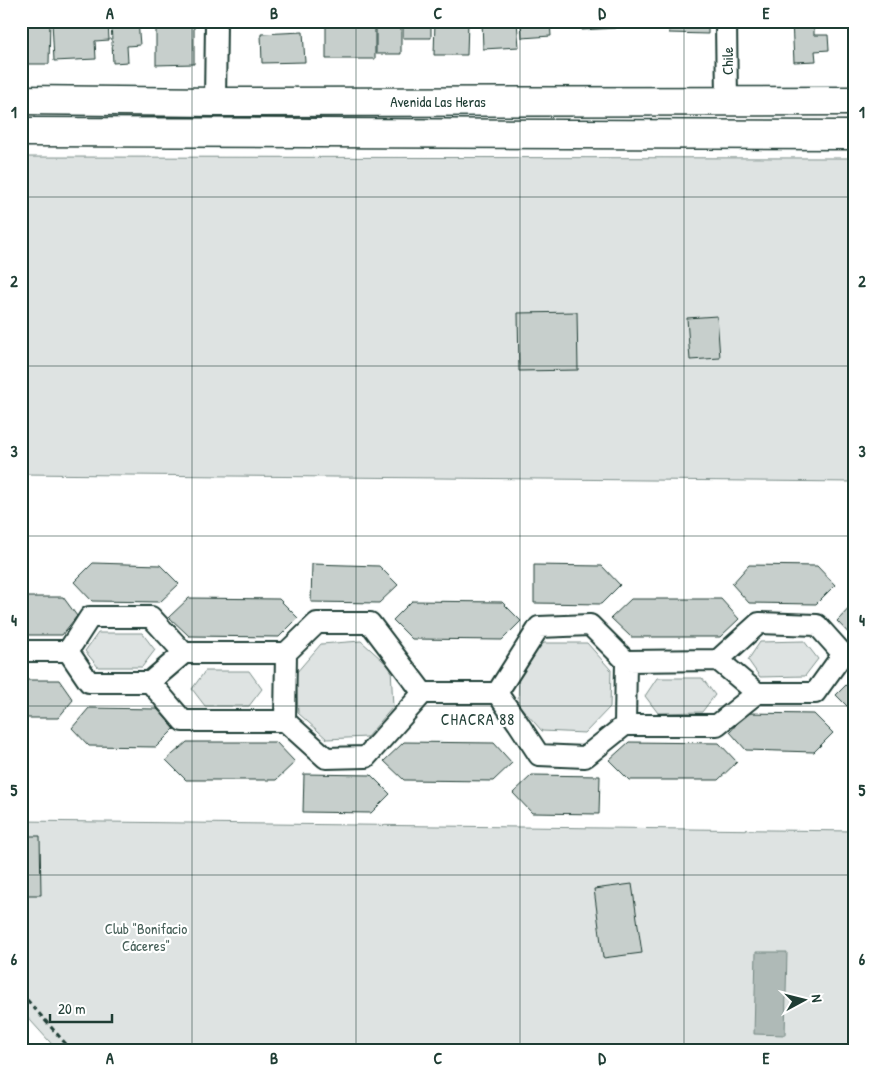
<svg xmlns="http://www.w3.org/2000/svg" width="876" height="1072" viewBox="0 0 876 1072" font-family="'Patrick Hand',sans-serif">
<rect width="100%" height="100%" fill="#fff"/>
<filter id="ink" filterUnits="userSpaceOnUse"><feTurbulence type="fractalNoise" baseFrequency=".02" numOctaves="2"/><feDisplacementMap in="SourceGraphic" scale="10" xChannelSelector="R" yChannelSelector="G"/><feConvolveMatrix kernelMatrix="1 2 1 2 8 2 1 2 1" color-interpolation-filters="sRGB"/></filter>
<g filter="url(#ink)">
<path fill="#dee3e2" stroke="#7e908b" d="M21 157 855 158V482L21 474Z
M98 633H142L155 650 142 667H98L85 651Z
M361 641 391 668 393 707 367 737 327 739 298 713 296 673 321 644Z
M804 641 818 659 805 676 760 677 748 660 760 642Z
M544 643H587L611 670 610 707 585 733 542 731 518 704 519 669Z
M205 671H249L262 689 249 706H205L192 689Z
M657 678H702L715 695 702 712 658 713 645 696Z
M21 821 855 831V1051H58L21 1010Z"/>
<path fill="#afbab7" stroke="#758883" d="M756 952H787L785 1035 754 1034Z"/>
<path fill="#c7cfcc" stroke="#1f3d34" d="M26 21H50L49 64H26Z
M52 21H108L109 40 95 41 96 59 54 61Z
M111 21H138L140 45 127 46 128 62 113 63Z
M156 21H194V64L156 65Z
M341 21H375V59H326V24H341Z
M376 21H401V54H376Z
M403 21H431V38H403Z
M435 21H468L467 55H434Z
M482 21H517L519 47 483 49Z
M521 21H550L551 36 522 38Z
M581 21H615L616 28 582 30Z
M670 21H708V34L669 33Z
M792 21H814V35H828L829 50 815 51 816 61 794 62Z
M852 21H855V57H854Z
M21 23 24 58H21Z
M303 32 305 62 262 63 261 34Z
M577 312 578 370 519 371 518 313Z
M717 316 720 358 690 360 687 318Z
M93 563 160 565 179 584 160 602 92 601 74 582Z
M312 564 379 566 398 585 379 603 311 602Z
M534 565 602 566 620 585 601 604 534 603Z
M749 565 817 566 835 585 816 604 749 603 732 584Z
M21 597H63L77 616 62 635H21Z
M189 598 279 599 298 618 279 637 189 636 169 617Z
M631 599H721L739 619 720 637H631L611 618Z
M412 601 502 602 521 621 502 640 412 639 393 620Z
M855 602V640L837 621Z
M854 677H855V714L836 695Z
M21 680H59L73 700 58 718H21Z
M89 708 157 709 175 728 156 747 89 746 72 728Z
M746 713 814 714 833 733 814 752 746 750 730 732Z
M187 742H276L295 762 276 780H186L166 760Z
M404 742 494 743 512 763 493 781 404 780 384 761Z
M629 742 719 743 737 762 718 780H629L609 760Z
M304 774 371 775 390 794 371 813 303 812Z
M532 775 600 776 599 814 532 813 513 793Z
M21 836H40L41 895H21Z
M632 884 642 953 603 958 594 889Z"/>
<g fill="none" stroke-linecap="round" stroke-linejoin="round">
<g stroke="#1f3d34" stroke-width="24">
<path id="minor" d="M726 21 727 101
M215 102 216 21
M21 651H68
M68 651 89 682H150L183 721H285L326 758 366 757 423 693H497L518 723 539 755 585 757 625 725H717L757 693H815L843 654H855
M68 651 90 617H151L184 653H286L317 623H370L423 693
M718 660 757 693
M150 682 184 653
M497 693 539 627 590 625 626 661 718 660 759 623 817 625 843 654
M285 721 286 653
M625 725 626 661"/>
</g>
<g stroke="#1f3d34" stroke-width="31">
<path id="secondary" d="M21 100 215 102 855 101
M21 132 855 135"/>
</g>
<path stroke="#1f3d34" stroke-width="3" stroke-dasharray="5 4" stroke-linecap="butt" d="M21 993 72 1051"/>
<use href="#minor" stroke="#fff" stroke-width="20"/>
<use href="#secondary" stroke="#fff" stroke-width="28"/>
</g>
</g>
<path fill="none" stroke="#1f3d34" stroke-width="1" stroke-opacity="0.55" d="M192 21V1051M356 21V1051M520 21V1051M684 21V1051M21 197H855M21 366H855M21 536H855M21 706H855M21 875H855"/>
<g text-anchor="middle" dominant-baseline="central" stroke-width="4.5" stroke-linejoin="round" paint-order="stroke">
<g font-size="15" fill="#1f3d34" stroke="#fff">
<text transform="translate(727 61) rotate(-90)">Chile</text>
<text x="438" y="101">Avenida Las Heras</text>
</g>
<g font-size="15" fill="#455e57" stroke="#fff">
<text x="146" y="928">Club "Bonifacio<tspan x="146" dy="17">Cáceres"</tspan></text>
</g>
<g font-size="16" letter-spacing="1" fill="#1f3d34" stroke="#fff">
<text x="478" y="719">CHACRA 88</text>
</g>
</g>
<rect width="876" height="1072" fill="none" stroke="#fff" stroke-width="55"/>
<g transform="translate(804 1000) rotate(83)" stroke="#ffffff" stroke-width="4" paint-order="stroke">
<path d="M0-4L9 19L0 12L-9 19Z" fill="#1f3d34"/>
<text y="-8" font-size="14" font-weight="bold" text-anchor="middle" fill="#1f3d34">N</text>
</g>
<path d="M50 1014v8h62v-8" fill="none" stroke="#1f3d34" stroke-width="2.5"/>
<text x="58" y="1014" font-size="15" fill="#1f3d34" stroke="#ffffff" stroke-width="4" paint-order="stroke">20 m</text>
<rect x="28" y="28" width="820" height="1016" fill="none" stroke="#1f3d34" stroke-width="2"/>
<g font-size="16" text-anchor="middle" font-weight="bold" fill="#1f3d34">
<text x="110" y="19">A</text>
<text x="274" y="19">B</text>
<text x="438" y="19">C</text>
<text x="602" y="19">D</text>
<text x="766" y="19">E</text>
<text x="14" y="118">1</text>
<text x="862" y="118">1</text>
<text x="14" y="287">2</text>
<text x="862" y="287">2</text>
<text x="14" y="457">3</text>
<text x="862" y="457">3</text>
<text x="14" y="626">4</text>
<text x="862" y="626">4</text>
<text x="14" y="796">5</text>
<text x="862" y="796">5</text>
<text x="14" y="965">6</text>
<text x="862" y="965">6</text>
<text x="110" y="1064">A</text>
<text x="274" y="1064">B</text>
<text x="438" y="1064">C</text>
<text x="602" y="1064">D</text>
<text x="766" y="1064">E</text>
</g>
</svg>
